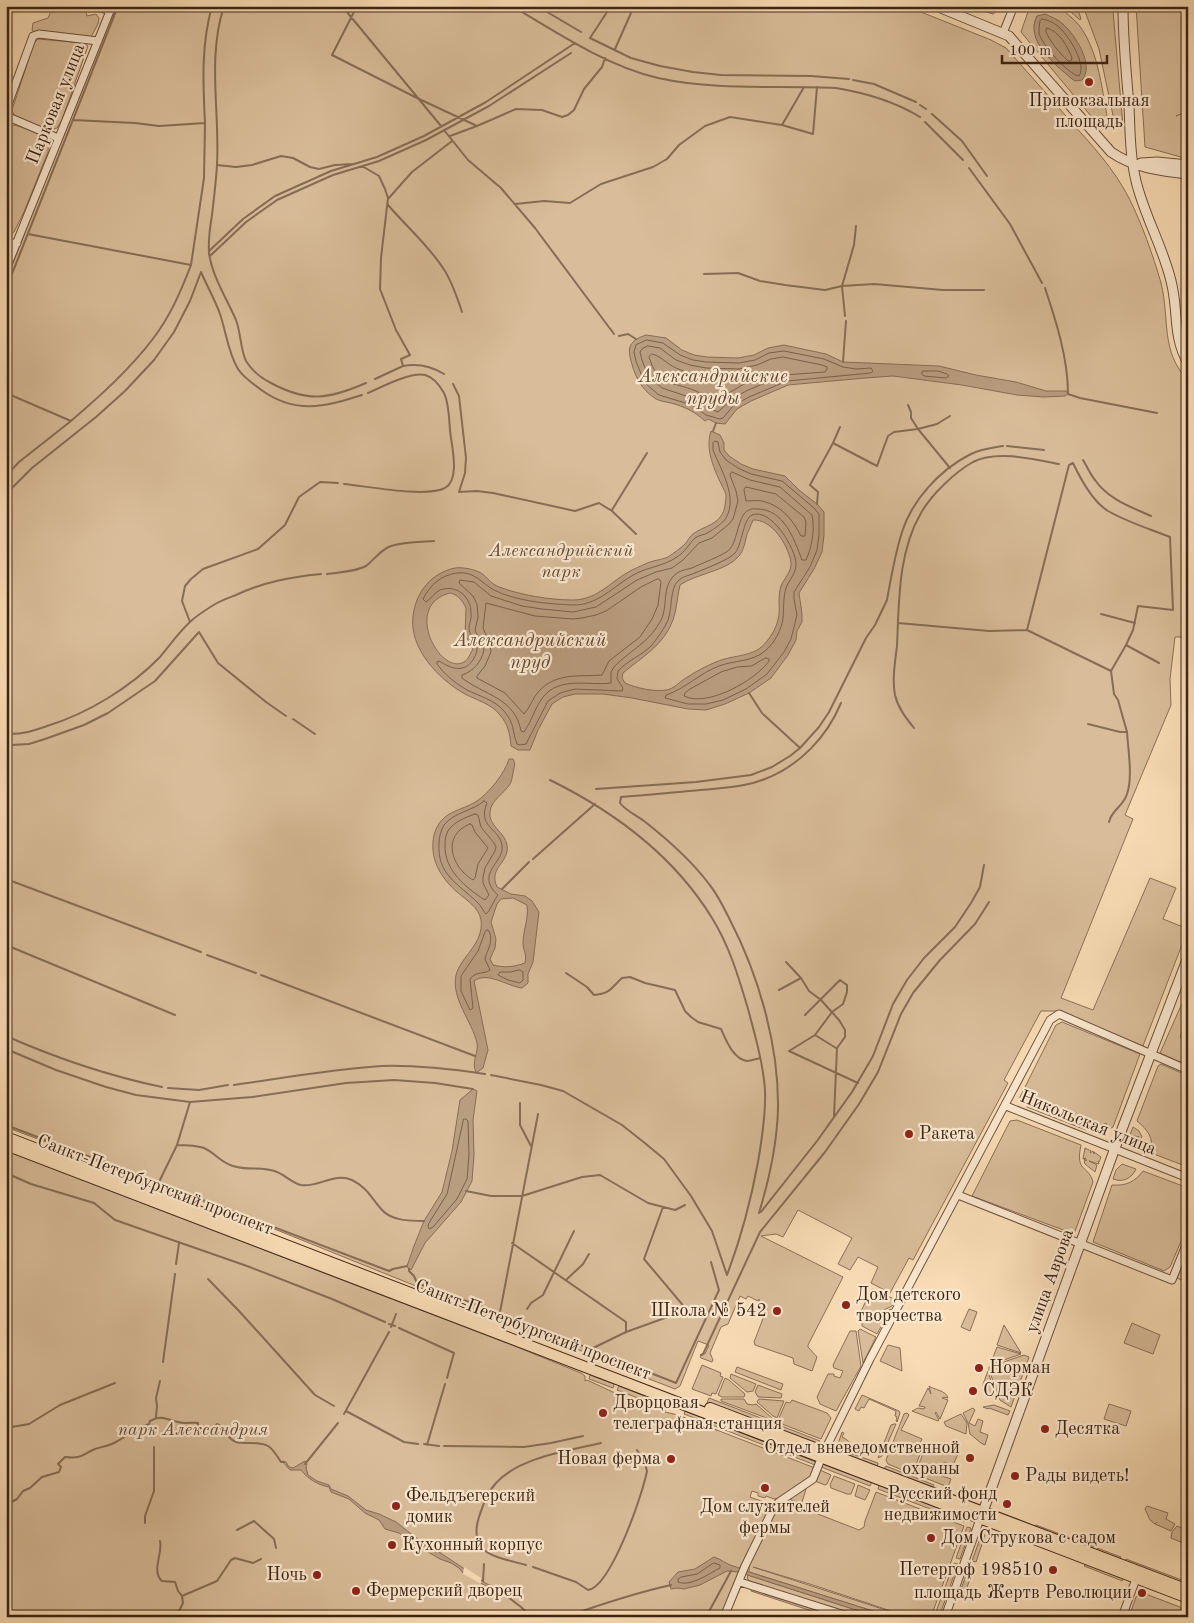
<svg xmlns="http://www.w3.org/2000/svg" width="1194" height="1623" viewBox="0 0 1194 1623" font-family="'Old Standard TT',serif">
<rect width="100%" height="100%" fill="#f9dcb5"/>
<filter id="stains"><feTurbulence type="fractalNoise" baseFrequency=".004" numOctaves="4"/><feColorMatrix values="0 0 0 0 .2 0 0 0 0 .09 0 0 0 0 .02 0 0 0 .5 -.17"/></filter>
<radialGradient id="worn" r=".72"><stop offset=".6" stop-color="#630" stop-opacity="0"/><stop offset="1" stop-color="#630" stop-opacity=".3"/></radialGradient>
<path fill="#d9bd9a" stroke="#8b7058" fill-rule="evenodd" d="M57 6H85L87 16 96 14 99 18 98 24 91 37 34 32 32 30 33 23 48 18 52 9Z
M114 6H906L991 40 1006 48C1028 73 1050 97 1071 122 1093 146 1114 169 1129 198 1142 224 1153 255 1161 283 1170 318 1160 352 1188 380V637H1175L1170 679 1171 705 1125 815 1133 819 1061 998 1093 1010 1150 878 1176 888 1163 919 1188 929 1143 1046 1056 1011H1041L1004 1080 1008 1083 913 1260 909 1258 890 1293 871 1283 878 1267 858 1257 850 1270 838 1264 852 1238 798 1210 783 1237 776 1234 761 1236 843 1277 808 1345V1347L817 1357 812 1371 794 1364 793 1358 755 1345 754 1342 767 1308 761 1305 762 1302 759 1301V1299L758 1301 748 1296 746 1299 740 1296 728 1324 721 1327 710 1353 713 1360 712 1362 701 1358 700 1356 705 1354 709 1345 698 1341 680 1386 675 1389 613 1365 577 1349 520 1328 257 1222 6 1127V281Z
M990 6 997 11 993 14 969 7Z
M1030 6H1058C1065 12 1073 18 1079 25 1100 53 1102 93 1109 126L1107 130 1101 128 1021 32ZM1037 16C1060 21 1060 20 1074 38L1050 59C1040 46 1029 32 1037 16Z
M1064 6H1077L1081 19 1080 20Z
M1083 6H1101L1113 11 1123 126 1121 127 1115 125 1099 49Z
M1136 6H1188V111L1176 116 1188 111V159L1145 147Z
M38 39 84 43 88 46 62 120 57 128 51 130 42 128 14 115 12 110 34 43Z
M14 125C24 128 45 132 48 144 49 146 48 149 48 152L24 212 14 232 6 238V129Z
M1188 990V1022H1186L1180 1037 1188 1040 1187 1065 1160 1053Z
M1062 1022 1140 1054 1113 1127 1109 1129 1106 1123 1091 1130 1087 1129 1086 1130 1027 1107V1105L1018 1101 1056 1025Z
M1161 1064 1188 1076V1167L1151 1153C1154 1138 1148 1130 1137 1121L1158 1066Z
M1017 1120 1081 1145C1075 1173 1088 1164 1093 1182L1074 1234 972 1196 1010 1121Z
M1133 1127 1139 1131 1142 1137 1135 1147 1134 1146 1130 1145 1127 1142 1130 1136 1139 1137 1130 1135Z
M1085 1148 1091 1151 1090 1153 1093 1151 1094 1154V1152L1101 1157 1099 1162 1098 1161 1099 1164 1089 1161 1097 1165 1095 1172 1085 1164 1084 1161 1087 1160H1084L1086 1158 1083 1159Z
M6 1151 522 1349 581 1373 585 1376V1381L587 1380 615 1393 665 1410V1412L678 1415 815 1468 811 1476 780 1498 774 1499 766 1496 765 1498 758 1496V1493L752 1491 750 1497 764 1502 763 1506 771 1507 746 1560C740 1566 737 1570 738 1578L721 1617H6Z
M1122 1164 1136 1169C1132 1178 1123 1183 1113 1179L1116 1170Z
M1143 1171 1188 1188V1225L1170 1267 1164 1271 1093 1242 1112 1185C1126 1186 1135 1182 1143 1171Z
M1188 1251V1283L1177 1278Z
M872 1289 894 1299 895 1302 892 1306 862 1321 858 1317Z
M891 1309 877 1334 862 1326V1323Z
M969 1309 977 1312 970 1331 961 1327Z
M1132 1323 1160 1335 1153 1354 1124 1343Z
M1004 1325 1021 1353 997 1345Z
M860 1329 876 1337 863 1363 858 1331Z
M850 1331H856L861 1366 836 1411 820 1404 817 1397 828 1374H834V1376L840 1378 843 1371 834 1368 833 1365Z
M888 1345 900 1348 902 1371 880 1361Z
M997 1347 1021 1354 990 1365Z
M1024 1355 1029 1357 1011 1407 1000 1400 989 1370V1367Z
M702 1365 721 1373 720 1376 723 1377 716 1394 712 1393 711 1396 692 1389Z
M737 1367 783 1384 781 1390 735 1372Z
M988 1371 996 1398 983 1391V1384Z
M731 1374 756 1384 753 1391 747 1392 730 1378Z
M590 1375 614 1384 613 1388 589 1379Z
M725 1378 729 1380 745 1394 744 1397H722L718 1395Z
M758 1385 782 1394 781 1398 758 1397 755 1392Z
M619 1386 652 1399 651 1403 617 1390Z
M929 1386C934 1390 946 1390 948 1398L943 1397 942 1398 948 1400 940 1419 936 1412 935 1413 939 1420 938 1421 912 1411 918 1408 924 1409 925 1407 919 1406 928 1388 931 1394Z
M862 1395 899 1411 900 1413 897 1422 896 1421 897 1417 895 1416 896 1411 869 1399 864 1408 861 1407 859 1411 855 1409Z
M709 1398 820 1441 818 1444 707 1403Z
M721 1399H744L747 1404 753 1405 756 1404 772 1418V1420L721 1401Z
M759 1399 784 1401 777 1418 773 1416 757 1402Z
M792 1400 827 1413 831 1418 821 1439 782 1424 783 1420 779 1418 786 1402 790 1403Z
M1109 1404 1131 1411 1126 1426 1104 1419Z
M994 1405 1010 1411 1008 1415 989 1408 988 1409 983 1407Z
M973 1408 975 1410 969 1423 975 1426 978 1419 983 1421 980 1432 988 1435 985 1445 981 1443 970 1434 968 1423 963 1413Z
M685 1411 816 1462 815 1465 684 1414Z
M907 1413 909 1415 901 1430 922 1439 920 1443 924 1445 912 1474 888 1464 886 1460 904 1414Z
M961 1414 967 1423 966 1434 946 1426 944 1422Z
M894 1424H896L882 1456 878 1458 891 1425Z
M842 1432 844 1433 842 1437C853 1442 852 1449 862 1452L861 1454 840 1445 839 1441Z
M932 1444 954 1454 956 1451 959 1452 953 1465 944 1462 939 1475 951 1479 948 1487 915 1474 926 1446 930 1447Z
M841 1450 878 1463 877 1467 840 1454Z
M822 1464 872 1482 870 1486 821 1467Z
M886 1466 934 1485 933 1489 884 1469Z
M820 1470 831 1475 827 1484 825 1485 817 1482 816 1479Z
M834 1476 855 1484 851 1494H847L831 1488 830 1485Z
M858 1485 870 1490 865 1500 855 1496Z
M879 1485 965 1518 964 1522 878 1489Z
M807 1486 802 1502 800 1503 791 1500V1498Z
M876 1492 964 1526 931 1617H909L813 1585 753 1567 907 1617H892L749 1572V1564L775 1509 781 1504 787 1502 859 1530 864 1527 865 1521Z
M1147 1506 1168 1513 1166 1519 1175 1524 1171 1531 1155 1524 1157 1522 1155 1524 1150 1520 1145 1509Z
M1036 1525 1121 1557 1120 1559 1033 1527Z
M1177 1526 1188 1531V1545L1171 1538 1172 1532Z
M967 1527 971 1528 960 1559 956 1558Z
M982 1533 985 1535 976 1562 972 1561Z
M1126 1559 1187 1582 1185 1586 1124 1562Z
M954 1563 958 1564 939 1617H934Z
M1086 1564 1123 1578 1122 1581 1120 1580 1084 1566Z
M970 1565 974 1567 963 1599 958 1597Z
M748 1575 763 1580 878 1617H859L751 1583 747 1578Z
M752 1588 843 1617H830L751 1591Z
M1143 1593 1180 1607 1183 1611V1617H1129L1136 1597Z"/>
<path fill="#b99d7f" stroke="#876d55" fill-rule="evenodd" d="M1045 14C1051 17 1058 19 1063 24 1075 35 1095 65 1082 80L1075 81 1072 79C1056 65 1024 41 1037 16Z
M646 335 666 338 682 350 694 355 707 357 738 358 754 355 768 348 784 345 826 354 843 362 939 366 976 375 1016 382 1046 391H1066L1068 394 1065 396 1044 397 1017 395 962 385 893 376 865 378 788 385 751 401 737 409 725 424 716 423 708 419 705 421C694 411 685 407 671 403 666 402 660 401 656 399 640 389 634 374 630 357 627 343 635 339 646 335Z
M711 431 720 435 724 443V450L729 456 741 464 753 469 785 476 799 490 817 504 824 512V535L822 552 814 569 799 593 802 614V622L797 631 796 640 788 655 771 678 749 693 725 704 706 710 688 709 632 698 603 694H575L563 697 552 704 538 730 530 750H518L511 746C510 734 508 724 500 715 492 704 476 700 465 694 438 679 409 648 413 616 416 592 431 573 455 568 462 567 474 569 481 573 487 577 491 584 499 587 521 595 549 600 573 600 598 600 612 580 632 570 639 567 646 563 653 561 658 560 663 559 668 557 674 553 681 548 686 543 688 540 690 536 693 534 702 527 714 526 721 516 725 511 726 500 726 494 717 475 704 452 711 431ZM753 520C772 519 788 545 791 562 792 572 784 578 781 586 777 598 781 609 778 620 776 628 772 635 767 641 755 658 734 654 716 662 706 666 695 672 686 678 679 682 674 689 666 690 654 692 636 688 625 683L622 678 623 673C642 657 664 645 673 620 677 609 677 597 680 585 695 574 727 571 739 556 744 550 745 542 747 534 749 530 751 525 753 520ZM450 593C457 594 463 601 466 608L465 635 473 649C470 654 468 660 464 662 440 676 402 605 450 593Z
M509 759H513C516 764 514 767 513 773 512 777 512 781 510 784 504 794 491 800 490 812 488 826 505 832 507 845 510 863 488 867 497 887L511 894 525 896 532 901 539 912 533 962 528 974V983L522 988C506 986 488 971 474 981L488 1050 483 1068 476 1073C471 1060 479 1053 477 1043 472 1021 451 999 456 975 461 956 484 944 481 920 479 907 466 900 457 892 440 877 429 858 434 835 441 810 460 812 477 801 489 793 505 773 509 759ZM513 898 527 905C529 919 523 930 523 943 523 952 527 951 525 963 514 967 505 968 493 965L490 959 495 948 496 939 491 922 497 904 501 899Z
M473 1089 477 1091 473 1120 474 1155 472 1181 461 1202 425 1243 411 1270 408 1268 407 1266 414 1246 424 1221 442 1192 452 1151 460 1100Z
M282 1461 286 1462 289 1467 293 1468 305 1461 307 1464 306 1467 308 1475 317 1481 329 1485 331 1489 348 1496 366 1510 379 1514 396 1522 419 1540 436 1550 487 1584 498 1588 505 1594 503 1596 463 1573 459 1568 451 1563 440 1559 411 1542 399 1533 385 1529 379 1520 365 1513 349 1499 331 1492 329 1487C318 1485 308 1479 301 1470H290Z
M714 1557C721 1559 726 1564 733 1566 739 1568 743 1569 749 1572L892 1617H878L738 1572 727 1571 700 1585 684 1589 677 1588 671 1589 669 1582 678 1572 695 1569Z"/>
<path fill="#f9dcb5" d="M464 1567 481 1578V1584L463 1574Z"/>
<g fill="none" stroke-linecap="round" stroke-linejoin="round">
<path stroke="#7b604a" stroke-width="1" d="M1042 19C1049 20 1056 24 1060 28 1069 37 1087 64 1079 76 1069 75 1041 44 1039 33 1039 30 1039 25 1040 21Z
M1047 28C1059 31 1068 47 1072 58L1071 61H1068C1059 52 1051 43 1046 32Z
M647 340 663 343 680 355 693 360 706 362 739 363 755 360 769 353 784 351 824 359 843 367 856 369 871 368 873 371 871 373 787 381 749 397 734 405 723 418 720 419 706 415 692 405 659 395 646 384 643 379 636 361 634 352 636 345Z
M648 346 660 348 676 360 690 365 706 368 739 369 757 365 771 359 783 357 822 365 827 367V369L825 372 784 375 746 391 731 400 718 412 708 408 695 399 662 388 648 376 642 360 640 352 642 349Z
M652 354C661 356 667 364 676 368 700 379 728 379 754 374L756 377 727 394 716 403C709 400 703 394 696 391 672 381 658 387 649 357Z
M923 371H938L947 374 949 376 946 378 924 376 922 374Z
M715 441 718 442 720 452 726 460 738 468 751 474 782 481 814 508 819 514V535L817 550 810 567 794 592V599L797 615 791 639 784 652 767 674 746 689 723 700 706 704H688L665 698 666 695C685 689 700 673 719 666 735 660 752 662 765 651 774 644 782 629 783 618 784 608 783 598 786 588 789 580 796 574 796 564 796 549 771 507 752 515 743 519 742 545 735 553 729 560 704 569 695 573 688 576 683 576 678 581 670 588 672 610 668 620 664 629 657 639 651 646 642 655 627 661 618 671L617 679 623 688 622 691 575 689 560 693 548 701 526 744 520 745 517 744C512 731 515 724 504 711 495 700 479 696 467 690 455 683 445 675 437 664V662L439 661C451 668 463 674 473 660 474 658 477 653 477 650 478 642 469 636 469 628 469 623 472 619 471 613 471 597 457 584 440 590 434 593 431 599 426 602L423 599C430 585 441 575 457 573 475 571 481 583 494 590 515 601 548 604 572 605 598 606 613 586 635 574 648 567 664 566 677 557 685 552 689 544 695 538 699 535 705 535 709 532 714 529 723 523 726 518 738 497 721 470 713 450V443Z
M732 472 750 480 780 487 812 515C815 530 812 547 806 560H802C794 539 784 509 757 509 752 508 747 510 744 514 737 524 737 542 729 550 724 555 700 564 692 568 684 570 677 571 672 578 663 588 667 606 662 618 650 643 631 649 614 667L611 672V683C589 686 560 676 543 697 535 707 532 721 524 732L521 731C515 698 484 695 462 678V675C474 671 481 662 484 650L475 630 478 617 477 604 473 596 459 583 460 580 474 582 491 596 522 606 542 609 573 612 596 607 637 580 656 572 672 568 683 560 699 543 712 538 729 524 733 519 738 501 736 491 730 475Z
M746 487 776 494 804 517 806 522 805 536H801C793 520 781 505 762 501 757 500 751 501 746 501L744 490Z
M658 579 660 580 661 582 658 605 652 619 640 637 609 661 602 675C580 677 557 672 539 691 533 697 530 708 524 714L505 693 477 678V676L485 666 491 652 490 644 483 628 486 603 535 616 573 619 582 618 596 615 606 611 641 587Z
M766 658 769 659V661C756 680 707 708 684 696L685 693 690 689 721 672 737 667 751 666Z
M484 801 487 803C477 827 499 828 502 845 505 861 479 871 493 890 494 892 496 893 498 895 494 900 490 911 486 914 483 911 481 905 477 902 457 883 437 874 439 843 439 837 441 830 444 825 454 812 473 811 484 801Z
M475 814 478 815 481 827 494 843 496 847 495 851 485 868 483 877V883L489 895 485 900C466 888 444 870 445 845 445 839 446 832 451 827 458 820 467 817 475 814Z
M470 824 472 825 475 832 488 848 478 864 475 878 473 880C451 867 441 835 470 824Z
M487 930 489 931C494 943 487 949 485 959L490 970C484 975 477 970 470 979L473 1008 470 1010 461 991V976L478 951 485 932Z
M520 970 523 972V980L520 983 508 980 498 975 500 972H510Z
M464 1119H466L468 1121 469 1155 467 1179 457 1199 433 1227 429 1229 428 1226 429 1223 447 1194Z
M714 1563 720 1565V1568C708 1574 691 1587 678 1582V1579L681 1577 697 1574Z"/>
<path stroke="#876d55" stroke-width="2" d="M342 6 441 126
M357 6 332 55 417 98 477 126 450 136
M512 6C557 33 607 66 658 78 717 91 777 85 836 88 866 93 894 101 920 117
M537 6 581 32
M611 6 590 38 631 58 660 66 693 72 721 75 811 76 849 79
M615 49 631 13 635 6
M853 80 874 84 916 102
M920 105 926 109
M932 114 962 141 987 176
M73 120 135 123 159 126 205 123C203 83 201 45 212 6
M925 122 963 160
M782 125 804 87
M477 126 516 109 542 110 562 117 568 115 574 110 584 89 602 67 605 58
M444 130 468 160 501 188 535 228 614 334
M354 164 335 165 319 169 310 167 293 158 281 156 252 165 236 167 217 165C216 182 214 198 212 215 210 227 208 240 209 253 212 276 227 299 236 320 241 333 240 348 246 361 252 371 261 378 271 383 308 403 329 399 366 383
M217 165C220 112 207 58 224 6
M362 166 379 176 385 189 388 198 381 258 380 289 396 330 410 355 401 359 403 366 375 379
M969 168 1010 224 1042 283
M388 199 412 172 452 141
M388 204V205C406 226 428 245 443 268 452 281 457 297 462 312
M515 204 544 201 570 203 601 184 653 167 667 159 679 145 705 126 730 117 782 125 813 134 817 87
M28 234 191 265C181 291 170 317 152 340 129 370 100 396 71 421
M209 251 243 219 275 196 331 171 377 157 424 136 486 102 575 43
M210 256 246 222 277 200 333 175 379 161 426 140 489 106 571 53
M191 265 204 178 205 123
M704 274 738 273 760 281 785 285 825 290 842 286 874 284 943 290H984
M1045 288C1056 321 1068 358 1068 394L1080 398 1157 413
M6 289 118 6
M845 316 842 286 854 245 856 226
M619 336 628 334 636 339
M843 362 846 321
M403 366C419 363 431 366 444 374
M453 384 459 396 466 458 465 473 459 492 477 491 493 493 575 511 599 503 612 511 636 534
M6 393 71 421 19 462 6 476
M908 405 911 412V418L918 429 937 424 950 416
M713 431 716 423
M833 443 840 427
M1007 446 1044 450
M1083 460C1087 466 1090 474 1095 480 1108 499 1131 507 1151 516
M344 484C367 486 426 498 445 488 461 479 451 444 450 430 449 418 449 403 444 393 440 386 433 377 425 375 409 372 382 387 368 393
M6 494 32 468 96 417 125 391 154 360 174 332 190 301 201 272C207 286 215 300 220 314 226 331 228 353 238 369 243 377 252 383 260 389 295 415 324 407 362 395
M817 504 818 492 810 485 833 443 877 466 888 436 894 432 918 429 950 468
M612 510 647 453
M327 574C339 572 355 572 366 566 374 560 380 550 391 546 404 542 420 542 434 541
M1101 614 1135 623
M190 622 182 601 185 586 191 579 203 569 258 549 285 525 299 497 320 482 338 483
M898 623 989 631 1027 630 1111 671
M1027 630 1069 465 1073 463C1081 480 1092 501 1108 511 1127 522 1150 529 1170 537L1173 610 1138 606 1133 630 1126 645 1111 671 1114 694 1118 700 1127 732H1120L1088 724
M1126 645 1159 663
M749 693 762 713
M293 719 315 734
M914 728C906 718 898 708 895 695 892 680 895 662 897 646 899 602 898 552 921 513 931 495 955 472 973 462 996 450 1034 459 1059 464
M6 733C19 736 35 730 47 726 87 714 131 687 160 657 170 645 179 632 190 622 196 616 204 611 212 606 219 601 228 598 236 595 264 582 290 577 321 574
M6 744 11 745 29 744 45 739 84 725 108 713 155 681 199 632 218 663 266 702 286 716
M800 748 819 727 829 712 866 638 875 625 887 600C891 577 895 554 902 532 912 500 940 470 969 455 980 449 991 448 1003 446
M550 780C615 812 674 856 712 918 729 945 739 978 748 1009 755 1035 763 1063 765 1090 766 1114 762 1139 758 1162 751 1200 741 1238 727 1275
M596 789 696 782 751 775 772 767 790 756 800 748 763 714
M1109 822C1112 809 1123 807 1127 794 1133 777 1128 749 1127 732
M533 859 595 804
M6 879 201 952
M502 889 529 862
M6 945 175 1015
M207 955 256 973
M786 962 801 978 809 991 821 1000 839 1020 845 1030V1037L837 1048 834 1116
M566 973 587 987 594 995C610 994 611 988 622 978L630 977 645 983 675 990 685 1011 691 1017 698 1022 721 1029C726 1040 733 1059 747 1061 751 1061 756 1059 760 1058
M261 975 475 1056
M779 990 801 978
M805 1015 840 980 847 985V992L843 1004 832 1012 815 1035 789 1051 858 1083
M815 1035 836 1048
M6 1036C56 1058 109 1076 162 1087
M6 1049 56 1070 106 1087 136 1095 190 1102 252 1097 346 1083 394 1080 435 1083 473 1089
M491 1075 541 1085 563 1091 622 1125 646 1144 664 1159 691 1196 712 1231 727 1275
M234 1085C283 1078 333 1069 382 1066 417 1065 451 1069 485 1074
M168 1088 199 1090 228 1085
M520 1103V1125L531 1146
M6 1125 389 1271 393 1269 407 1266
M177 1145 190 1102
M6 1173 31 1184 94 1203 115 1220 247 1266 332 1299 385 1322
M158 1184 177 1145C186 1145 195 1145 204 1148 214 1152 221 1163 233 1166 248 1171 263 1166 277 1172 285 1175 292 1183 301 1185 318 1188 334 1172 352 1180 368 1188 371 1198 382 1210 392 1221 410 1221 424 1221
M466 1191 491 1196H522L582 1177 600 1175 648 1203 675 1210 685 1205
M663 1207 644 1259 692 1316
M761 1212 817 1141 852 1092 873 1056 893 1004 907 980 924 958 955 927 971 903 980 887 984 865
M759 1213C769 1180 777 1145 778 1109 779 1046 759 976 730 920 724 908 718 895 709 884 691 860 667 839 644 821 636 815 626 811 620 803L621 797C652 794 682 792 712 789 730 787 748 786 765 779 799 766 827 737 841 703
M512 1243 626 1322V1332L589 1350
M176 1264 179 1243
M409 1269V1271L414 1276 417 1283 499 1313 676 1383 719 1290 711 1262
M208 1279 239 1311 315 1395 334 1406
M566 1280 583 1264 589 1254
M527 1309 531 1303 543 1295 574 1231
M500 1312 538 1114
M389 1324 395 1326
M391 1327 396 1314
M399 1328 454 1353 447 1378
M626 1332 687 1310
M701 1355 703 1354 760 1232 825 1152 859 1104 878 1072 901 1014 913 993 940 960 975 924 989 902
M163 1362 175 1274
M346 1411 404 1442 418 1444
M344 1414 389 1332
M156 1417 157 1406 156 1398 160 1381
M6 1428 29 1424 60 1405 115 1383
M424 1444 439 1446
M427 1445 445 1384
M444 1446 524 1447 551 1443 583 1436
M305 1464 338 1423
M6 1505 17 1499 23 1491 30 1488 42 1477 59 1472 61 1467 58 1464 65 1457C82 1459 81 1455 95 1449 101 1447 108 1446 114 1443 126 1437 136 1428 149 1424L150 1421C163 1414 166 1420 178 1422 185 1424 192 1422 198 1423V1429L201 1433H205L217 1424C225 1428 226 1437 234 1441 239 1444 243 1443 249 1443 269 1443 271 1446 281 1462H284
M145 1523V1516L154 1491V1447
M237 1530 254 1521 274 1539 276 1548
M160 1541C163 1554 151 1571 162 1581L175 1582 178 1591 182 1596
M526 1565C499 1557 467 1556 479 1517 483 1505 487 1493 496 1483 520 1457 568 1451 601 1443
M533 1567 576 1582 588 1590C611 1587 643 1493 647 1471L645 1464 637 1450
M483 1581 484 1564
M504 1594 521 1607 531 1617
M176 1617 183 1603 182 1596 217 1581 231 1560 235 1558 253 1563 261 1559
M565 1617C599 1605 635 1593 671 1585
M706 1617 731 1571"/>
<g stroke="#6c523d" stroke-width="9">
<path id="minor" d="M95 6 110 11
M1003 33 1014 6
M6 110 33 36 39 34 98 41
M6 116 58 138
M6 243H17
M6 269 112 6
M1006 1106 1188 1178
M958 1195 1172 1280 1188 1240
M824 1452 870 1359 1050 1020 1059 1014 1188 1070
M740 1582 851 1617
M724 1617 745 1566 774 1507 779 1502 813 1479 821 1459
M945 1617 980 1519
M1122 1617 1136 1579"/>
</g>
<g stroke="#6c523d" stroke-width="11">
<path id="tertiary" d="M936 6 1009 36 1111 152C1134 168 1161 171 1188 174
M1123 6C1123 39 1126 72 1129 105 1130 130 1130 156 1136 181 1144 215 1163 247 1171 281 1179 311 1172 335 1188 363
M1141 163 1157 162 1188 165
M981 1517 1119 1137 1188 957"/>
</g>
<g stroke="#3d2415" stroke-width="12">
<path id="primary" d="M6 1137 496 1326
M6 1145 1188 1598
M710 1408 1188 1590"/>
</g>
<use href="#minor" stroke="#fbe8cf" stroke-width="7"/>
<use href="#tertiary" stroke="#fbe8cf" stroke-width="9"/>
<use href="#primary" stroke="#f9dcb5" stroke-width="10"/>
</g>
<g fill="#8f2418" stroke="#fbe8cf" stroke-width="2">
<circle cx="1089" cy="82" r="5"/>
<circle cx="909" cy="1134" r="5"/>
<circle cx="846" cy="1305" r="5"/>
<circle cx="777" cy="1311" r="5"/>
<circle cx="979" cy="1368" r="5"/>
<circle cx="973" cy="1391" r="5"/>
<circle cx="603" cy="1413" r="5"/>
<circle cx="1045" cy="1429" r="5"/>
<circle cx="970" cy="1458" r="5"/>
<circle cx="671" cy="1459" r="5"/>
<circle cx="1015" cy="1476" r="5"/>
<circle cx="765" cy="1488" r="5"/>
<circle cx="1007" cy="1504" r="5"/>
<circle cx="396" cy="1506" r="5"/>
<circle cx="931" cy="1538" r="5"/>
<circle cx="392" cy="1545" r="5"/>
<circle cx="1053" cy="1570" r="5"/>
<circle cx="317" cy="1575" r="5"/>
<circle cx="356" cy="1591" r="5"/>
<circle cx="1142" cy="1593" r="5"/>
</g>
<g text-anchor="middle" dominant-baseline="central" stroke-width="4.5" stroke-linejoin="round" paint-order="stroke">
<g font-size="18" fill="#3d2415" stroke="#fbe8cf" text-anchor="start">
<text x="1089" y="101" text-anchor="middle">Привокзальная<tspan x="1089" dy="21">площадь</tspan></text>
<text x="919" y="1134">Ракета</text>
<text x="856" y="1295">Дом детского<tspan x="856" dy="21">творчества</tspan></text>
<text x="767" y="1311" text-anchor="end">Школа № 542</text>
<text x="989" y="1368">Норман</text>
<text x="983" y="1391">СДЭК</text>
<text x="613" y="1403">Дворцовая<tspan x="613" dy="21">телеграфная станция</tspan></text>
<text x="1055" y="1429">Десятка</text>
<text x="960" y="1448" text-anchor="end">Отдел вневедомственной<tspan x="960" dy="21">охраны</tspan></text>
<text x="661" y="1459" text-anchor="end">Новая ферма</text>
<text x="1025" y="1476">Рады видеть!</text>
<text x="997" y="1494" text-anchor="end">Русский фонд<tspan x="997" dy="21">недвижимости</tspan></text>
<text x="406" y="1496">Фельдъегерский<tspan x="406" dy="21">домик</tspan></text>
<text x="765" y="1507" text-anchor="middle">Дом служителей<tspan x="765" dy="21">фермы</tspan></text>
<text x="941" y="1538">Дом Струкова с садом</text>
<text x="402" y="1545">Кухонный корпус</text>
<text x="1043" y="1570" text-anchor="end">Петергоф 198510</text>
<text x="307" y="1575" text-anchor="end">Ночь</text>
<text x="366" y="1591">Фермерский дворец</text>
<text x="1132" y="1593" text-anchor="end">площадь Жертв Революции</text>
</g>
<g font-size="18" fill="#3d2415" stroke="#fbe8cf">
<text transform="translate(56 104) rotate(-68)">Парковая улица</text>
<text transform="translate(1088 1123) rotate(22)">Никольская улица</text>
<text transform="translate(155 1185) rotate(21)">Санкт-Петербургский проспект</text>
<text transform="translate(1050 1281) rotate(-70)">улица Аврова</text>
<text transform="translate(533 1330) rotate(21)">Санкт-Петербургский проспект</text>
</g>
<g font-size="18" font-style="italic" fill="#644a36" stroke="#fbe8cf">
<text x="561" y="551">Александрийский<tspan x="561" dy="21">парк</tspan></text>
<text x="193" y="1430">парк Александрия</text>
</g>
<g font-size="19" font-style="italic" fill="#624835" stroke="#fbe8cf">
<text x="713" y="377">Александрийские<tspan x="713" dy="22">пруды</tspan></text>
<text x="530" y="641">Александрийский<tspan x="530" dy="22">пруд</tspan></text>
</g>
</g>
<rect width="1194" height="1623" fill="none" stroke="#f9dcb5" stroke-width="25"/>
<rect x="8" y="8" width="1179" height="1608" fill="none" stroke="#3d2415" stroke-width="2.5"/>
<rect x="12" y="12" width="1169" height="1598" fill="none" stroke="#3d2415"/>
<path d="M1002 55v8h105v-8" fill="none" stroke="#3d2415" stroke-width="2.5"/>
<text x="1009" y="55" font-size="15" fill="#3d2415" stroke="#fbe8cf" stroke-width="4" paint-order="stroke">100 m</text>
<rect width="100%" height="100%" filter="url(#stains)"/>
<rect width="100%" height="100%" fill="url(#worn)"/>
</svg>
